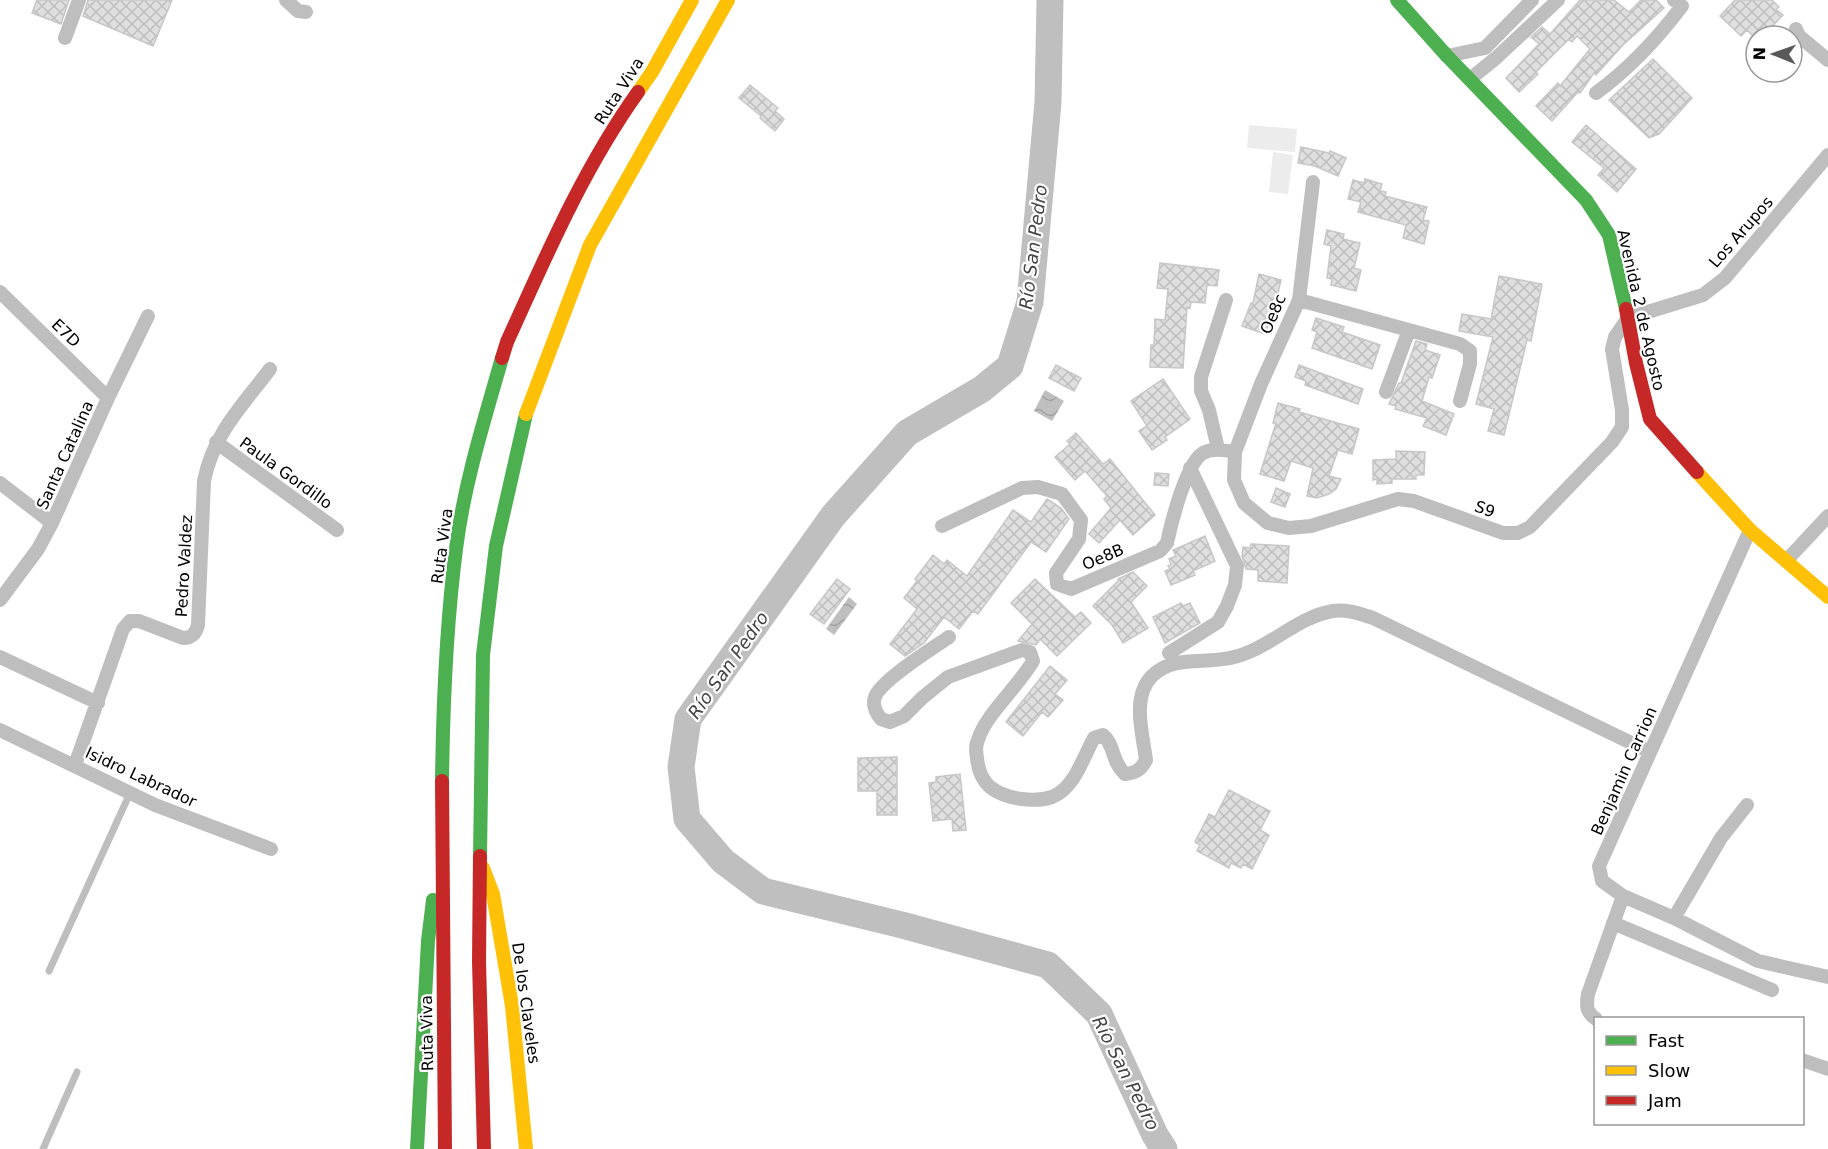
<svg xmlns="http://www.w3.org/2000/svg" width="1828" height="1149" viewBox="0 0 1828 1149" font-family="'DejaVu Sans',sans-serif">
<defs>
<pattern id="water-waves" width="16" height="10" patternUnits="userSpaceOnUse" patternTransform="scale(1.5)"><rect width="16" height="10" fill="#bfbfbf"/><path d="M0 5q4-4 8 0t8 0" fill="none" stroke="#a2a2a2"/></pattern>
<pattern id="building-cross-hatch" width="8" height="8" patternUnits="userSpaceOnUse" patternTransform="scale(1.5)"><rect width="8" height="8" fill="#dfdfdf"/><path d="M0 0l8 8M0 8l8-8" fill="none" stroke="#bebebe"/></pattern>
</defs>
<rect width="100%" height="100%" fill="#fff"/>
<path fill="#ececec" d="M1249 125 1297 129 1295 152 1247 148Z
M1273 152 1293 155 1288 194 1269 192Z"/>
<path fill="url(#water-waves)" d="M1045 390 1064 401 1052 421 1034 411Z
M849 597 857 604 834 635 826 629Z"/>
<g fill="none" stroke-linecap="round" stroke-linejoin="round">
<path stroke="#bfbfbf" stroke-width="27" d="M1050 0 1048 102 1030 302 1010 366 982 389 907 433 833 516 688 719 681 767 687 819 723 861 763 891 902 925 1048 965 1099 1014 1155 1135 1164 1149"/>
</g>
<path fill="url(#building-cross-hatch)" stroke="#c7c7c7" stroke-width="1.5" d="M37 0H69L61 24 32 13Z
M88 0H172L153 46 83 16Z
M1580 0H1614L1629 12 1641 0H1656L1664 8 1623 45 1596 75 1594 73 1580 93 1578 92 1552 121 1536 106 1558 83 1560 86 1590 49 1577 36 1572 42 1569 39 1536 72 1538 74 1519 92 1506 78 1539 44 1531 37 1542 27 1550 34Z
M1735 0H1772L1779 7 1776 9 1783 15 1763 36H1753L1747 30 1741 36 1720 16Z
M1653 59 1692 98 1659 134 1649 138 1609 100Z
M750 85 778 108 775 111 784 119 775 131 760 118 761 116 739 98Z
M1586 125 1636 169 1617 192 1598 175 1604 168 1572 142Z
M1301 147 1329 153 1330 151 1346 158 1338 176 1315 166 1298 163Z
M1365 179 1382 184 1380 191 1386 192 1385 196 1427 207 1423 220 1429 221 1424 244 1403 238 1406 225 1358 212 1361 202 1348 199 1353 180 1364 183Z
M1327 230 1344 234 1343 239 1360 243 1354 268 1361 270 1356 291 1331 285 1332 279 1327 278 1331 246 1324 244Z
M1160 263 1219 270 1217 286 1207 285 1205 303 1191 302 1190 308 1187 307 1183 368 1150 367 1151 345H1154L1155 319 1165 320 1168 289 1157 288Z
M1259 274 1281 280 1274 310 1265 334 1242 326 1251 303H1253Z
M1499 276 1542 284 1531 341 1527 340 1504 435 1488 431 1494 409 1476 404 1493 337 1459 331 1462 314 1491 319Z
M1316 318 1344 327 1342 332 1380 345 1372 369 1312 348 1317 332 1312 330Z
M1416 341 1427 344 1425 350 1440 355 1432 378 1429 377 1422 401 1454 414 1446 435 1423 426 1427 418 1395 409 1396 406 1389 404 1399 383H1401Z
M1056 365 1081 378 1074 391 1049 378Z
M1299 365 1363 389 1358 404 1305 385 1306 381 1295 377Z
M1163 379 1190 419 1165 437 1167 440 1152 450 1139 431 1147 426 1131 401Z
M1278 403 1300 409 1299 412 1359 429 1352 454 1338 450 1329 476 1341 479 1336 489 1329 494 1317 498 1307 496 1313 468 1291 461 1284 481 1260 474 1276 423H1273Z
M1076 433 1103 464 1110 459 1155 515 1133 535 1120 520 1099 543 1089 534 1111 508 1104 499 1107 496 1085 471 1075 480 1055 457 1070 444 1067 441Z
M1396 451 1425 452 1424 475H1416V479H1392V483L1377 484V479L1373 480V460L1396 459Z
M1155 473 1169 474 1168 486 1154 485Z
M1276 488 1290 494 1285 507 1271 502Z
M1047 499 1061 508 1069 519 1046 552 1031 542 978 614 973 611 959 629 944 617 924 643 905 656 890 644 917 609 904 598 917 581 915 579 933 555 944 564 947 560 967 576 1013 510 1031 522Z
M1205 536 1215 561 1193 571 1195 575 1171 585 1165 571 1170 569 1168 566 1171 564 1169 559 1176 556 1173 550Z
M1251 544 1289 546 1287 583 1258 581V570L1246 569 1242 556 1243 547 1250 548Z
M1133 572 1147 586 1131 602 1148 628 1123 643 1112 625 1093 606 1119 580 1118 579Z
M837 579 850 589 824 624 810 614Z
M1035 579 1075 617 1081 612 1091 623 1057 656 1040 639 1036 645 1018 641 1032 624 1011 603Z
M1181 603 1183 606 1190 603 1200 623 1165 643 1153 617Z
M1050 666 1067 680 1055 694 1063 700 1048 717 1042 712 1023 736 1006 722Z
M897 757V815H877V791H858V758Z
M960 774 966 830 953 831 952 819 933 821 929 783 936 782V777Z
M1229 790 1270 811 1260 830 1269 835 1252 869 1243 864 1241 868 1231 863 1229 868 1197 851 1200 845 1195 842 1209 814 1215 817Z"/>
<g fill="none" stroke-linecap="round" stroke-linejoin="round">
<path stroke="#bebebe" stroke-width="7" d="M49 971 130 793
M43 1149 77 1072"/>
<path stroke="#bebebe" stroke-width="14" d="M286 0 298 11 306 12
M1796 29 1799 36 1828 60
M65 38 79 0
M1447 56 1485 48 1532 0
M1470 79 1496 58 1558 0
M1596 93C1629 69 1657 39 1682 6L1674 0
M1313 182 1299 300 1261 384 1235 452 1234 480 1244 503 1268 523 1289 528 1311 526 1398 499 1414 501 1503 533H1518L1530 527 1612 442 1622 427V410L1612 349 1615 337 1628 318 1703 295 1725 278 1828 155
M0 292 108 398
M1299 300 1460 344 1470 351V364L1460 401
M1386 392 1409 330
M216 442 337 530
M1218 449 1209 410 1201 391V377L1226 300
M0 483 52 523
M942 526 1022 488 1038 487 1062 494 1081 520 1079 539 1056 573 1057 584 1071 589 1160 551 1167 543C1171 524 1186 463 1203 453 1213 448 1224 450 1235 452
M1750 530 1599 866 1602 881 1623 896 1674 918 1758 961 1828 977
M1786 561 1828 516
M0 600 38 549 52 523 108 398 148 316
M949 637C932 649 881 680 875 697 872 706 876 713 881 719L890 722 904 716 922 698 948 677 1022 650 1030 652 1033 661C1018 687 986 714 978 740 975 746 976 752 977 758 978 769 982 780 990 787 1005 799 1034 803 1052 797 1075 788 1083 757 1094 738L1103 735C1115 745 1111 761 1125 774 1135 773 1141 770 1146 760 1143 735 1131 697 1152 676 1173 655 1203 664 1230 658 1267 651 1296 617 1333 611 1347 609 1360 614 1373 618L1650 752
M1169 653 1218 622 1227 606 1235 585 1237 566 1190 468
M0 657 98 703
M0 730 155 805 271 849
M75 765 123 629 130 621H139L183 638C192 638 196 633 198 625L204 481C213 434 243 405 270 369
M1674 918 1721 838 1747 805
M1613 923 1772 990
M1596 1019C1586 1012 1586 1006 1588 994L1623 896
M1802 1060 1828 1069"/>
<path stroke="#4caf50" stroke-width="14" d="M1397 0 1447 56 1586 200 1609 235 1626 309
M442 781C443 703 446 626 456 549 464 484 484 421 502 358
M480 856 483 655 496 546 526 414
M417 1149 428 941 433 900"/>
<path stroke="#ffc107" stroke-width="14" d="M638 92 652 72 692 0
M526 414 590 245 728 0
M1697 472 1750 530 1828 597
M483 868 493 894 512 1006 526 1149"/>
<path stroke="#c62828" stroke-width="14" d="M1626 309 1636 363 1650 419 1697 472
M502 358 507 342C546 256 583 169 638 92
M442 781 445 1149
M480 856 479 961 484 1149"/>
</g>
<g text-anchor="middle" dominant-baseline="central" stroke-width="4.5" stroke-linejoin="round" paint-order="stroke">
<g font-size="16" fill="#000" stroke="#fff">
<text transform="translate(619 91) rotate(-57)">Ruta Viva</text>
<text transform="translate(1741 232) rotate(-49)">Los Arupos</text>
<text transform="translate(1641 310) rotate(77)">Avenida 2 de Agosto</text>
<text transform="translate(1273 314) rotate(-67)">Oe8c</text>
<text transform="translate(66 333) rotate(44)">E7D</text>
<text transform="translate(65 455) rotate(-66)">Santa Catalina</text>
<text transform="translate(286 473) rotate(36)">Paula Gordillo</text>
<text transform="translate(1485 509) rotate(20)">S9</text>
<text transform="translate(442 546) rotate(-82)">Ruta Viva</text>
<text transform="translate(1103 557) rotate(-23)">Oe8B</text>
<text transform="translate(184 566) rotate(-87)">Pedro Valdez</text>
<text transform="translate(1624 771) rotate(-66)">Benjamin Carrion</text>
<text transform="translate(141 777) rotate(25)">Isidro Labrador</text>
<text transform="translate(526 1003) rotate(82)">De los Claveles</text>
<text transform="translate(427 1033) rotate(-91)">Ruta Viva</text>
</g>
<g font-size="18" font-style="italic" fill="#444" stroke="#fff">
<text transform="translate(1033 247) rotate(-83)">Río San Pedro</text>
<text transform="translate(728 665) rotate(-55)">Río San Pedro</text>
<text transform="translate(1126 1073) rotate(63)">Río San Pedro</text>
</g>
</g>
<rect x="1594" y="1017" width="210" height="108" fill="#ffffff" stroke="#999999" stroke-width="1.5"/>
<rect x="1606" y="1036" width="30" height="9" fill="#4caf50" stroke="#999999" stroke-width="1.5"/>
<text x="1648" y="1047" font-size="18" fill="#000000">Fast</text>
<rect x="1606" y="1066" width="30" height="9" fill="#ffc107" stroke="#999999" stroke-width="1.5"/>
<text x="1648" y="1077" font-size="18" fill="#000000">Slow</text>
<rect x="1606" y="1096" width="30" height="9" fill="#c62828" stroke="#999999" stroke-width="1.5"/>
<text x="1648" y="1107" font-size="18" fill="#000000">Jam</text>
<g transform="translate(1774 54) rotate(271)"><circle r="28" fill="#ffffff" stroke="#999999" stroke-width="1.5"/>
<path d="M0-4.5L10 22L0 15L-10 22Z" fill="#595959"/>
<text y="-9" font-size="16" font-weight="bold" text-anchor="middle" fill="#000000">N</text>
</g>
</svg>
